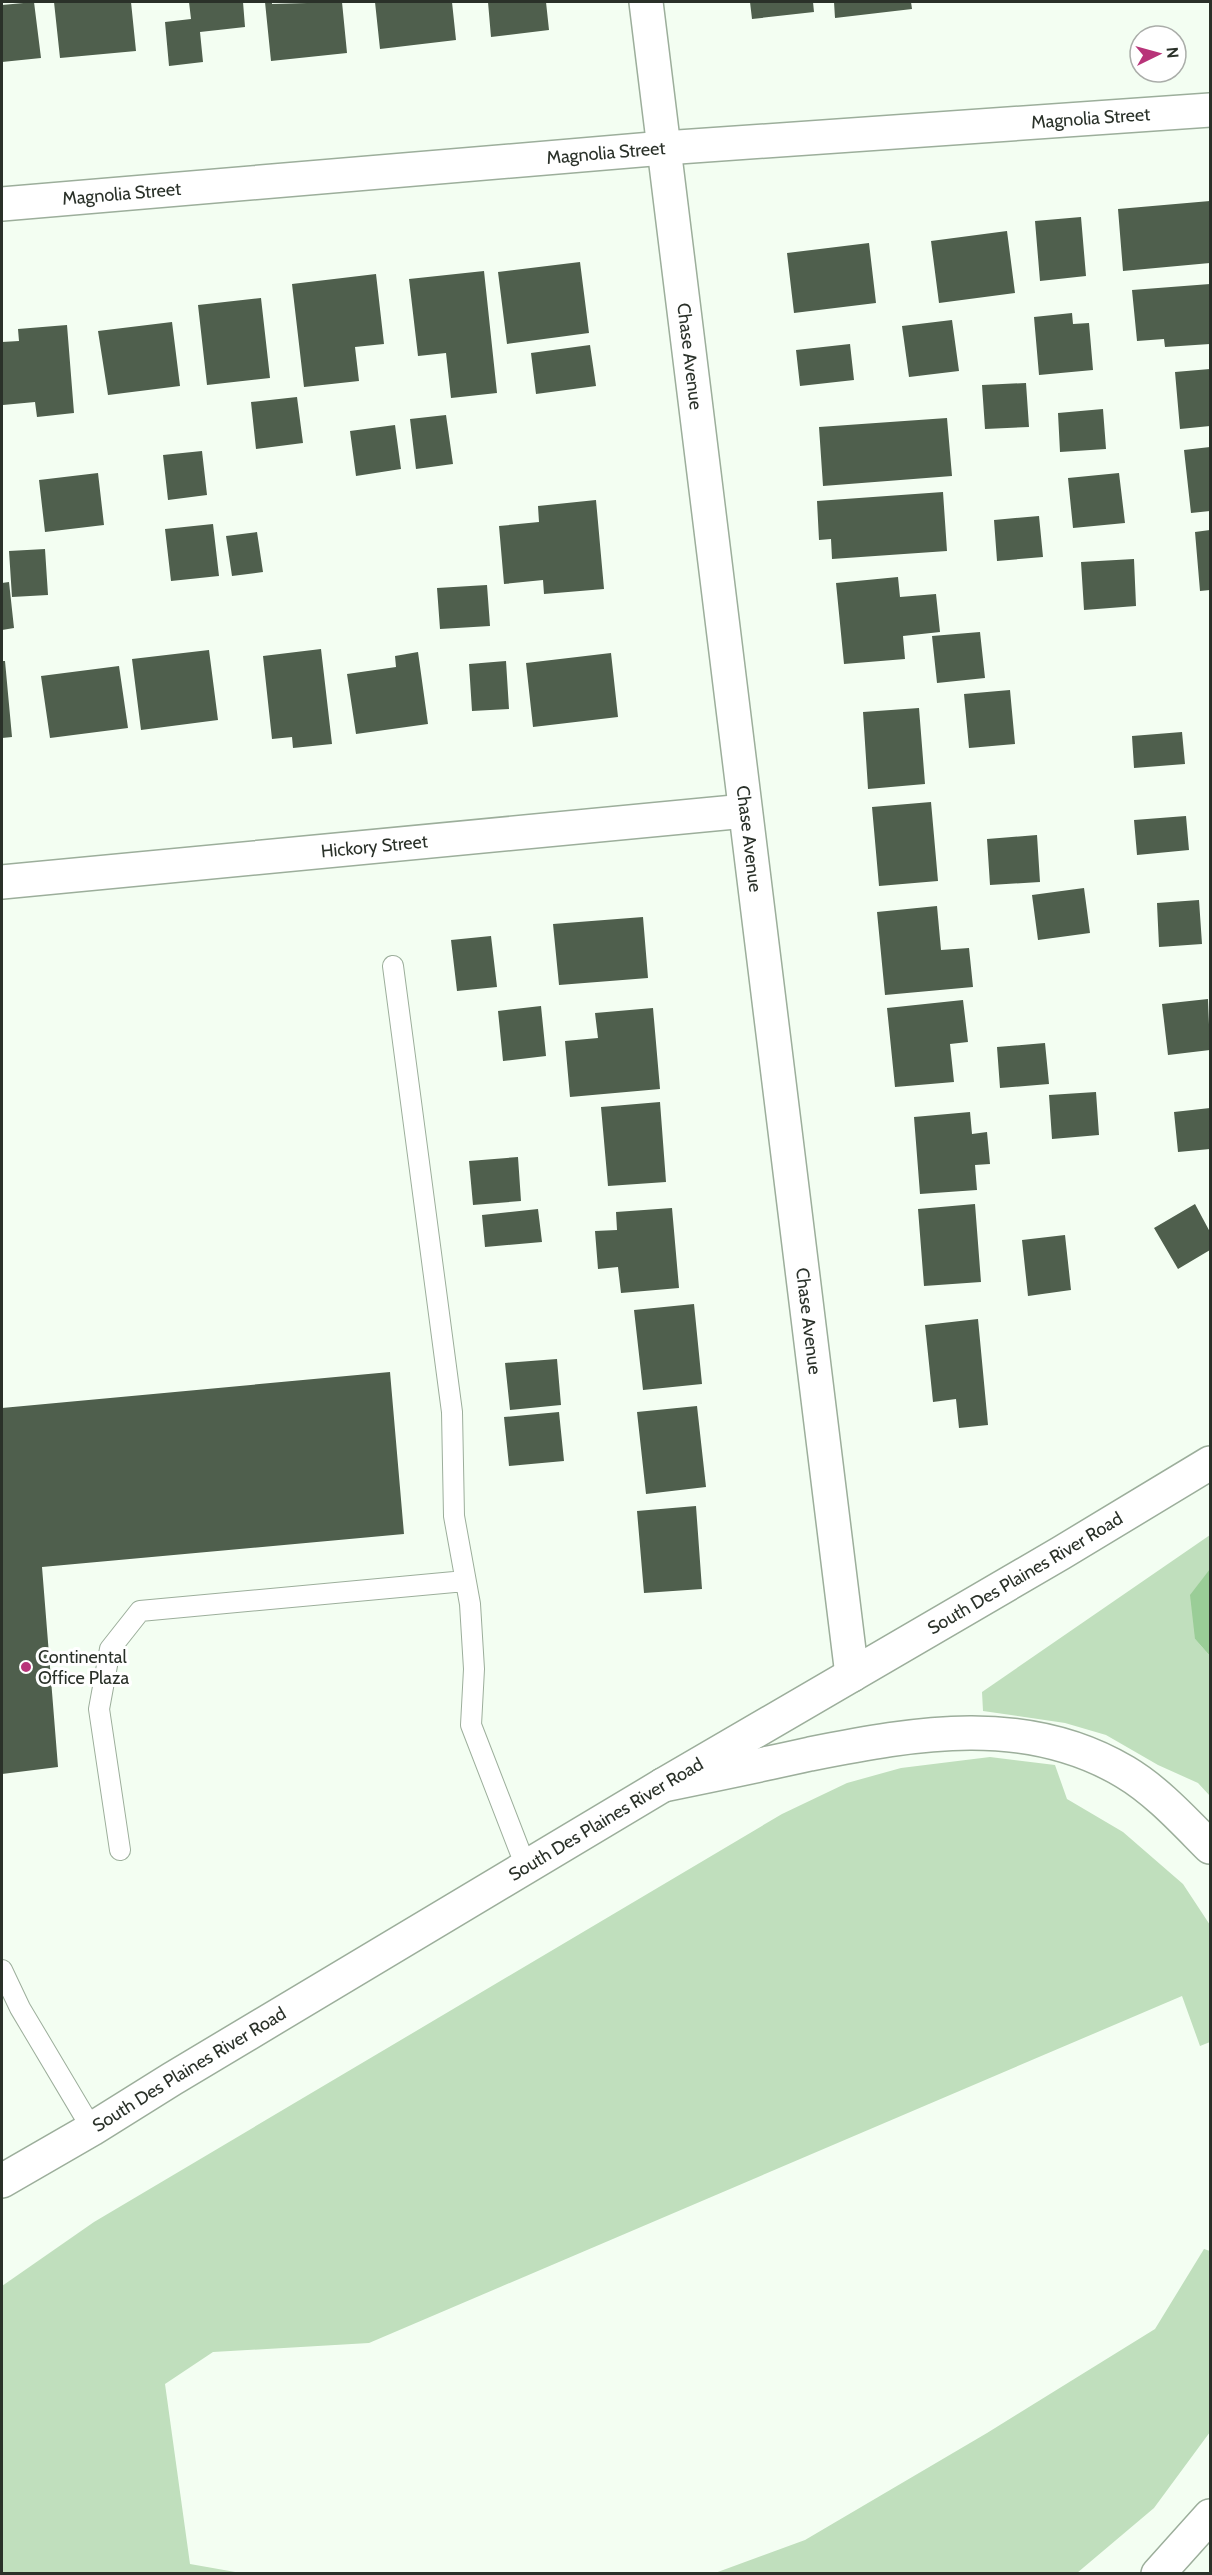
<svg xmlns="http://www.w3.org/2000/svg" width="1212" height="2575" viewBox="0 0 1212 2575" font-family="Cabin,sans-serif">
<rect width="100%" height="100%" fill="#f3fef2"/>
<path fill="#c0dfbd" d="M1210 1535V1573L1195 1639 1210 1656V1796L1198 1783 1158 1765 1106 1735 1065 1723 983 1711 982 1692Z
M990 1757 1055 1765 1067 1799 1123 1832 1183 1884 1210 1925V2042L1200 2046 1182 1996 369 2343 213 2352 165 2384 190 2564 241 2573H2V2286L94 2222 782 1814 847 1783 901 1768Z
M1204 2249 1210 2251V2432L1154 2508 1077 2573H715L805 2540 987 2433 1155 2329Z"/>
<path fill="#9acd97" d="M1210 1569V1656L1195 1639 1190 1595Z"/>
<path fill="#4f5f4d" d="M34 2 41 58 2 62V5Z
M54 2H131L136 51 60 58Z
M189 2H243L245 27 200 32 203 62 169 66 165 22 191 19Z
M265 2H272V4L342 2 347 53 271 61Z
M375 2H452L456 40 380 49Z
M488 2H546L549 30 491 37Z
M750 2H813L814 12 752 19Z
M834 2H911L912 9 835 18Z
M1210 201V263L1123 271 1118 209Z
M1081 217 1086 276 1040 281 1035 221Z
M1007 231 1015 293 939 303 931 241Z
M869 243 876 303 794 313 787 253Z
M580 262 589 333 507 344 498 272Z
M484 271 497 393 451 398 446 353 418 356 409 279Z
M376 274 384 344 355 347 359 381 304 387 292 284Z
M1210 284V344L1165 347 1164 339 1137 341 1132 290Z
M261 298 270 378 207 385 198 305Z
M1072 313 1073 324 1089 323 1093 370 1039 375 1034 317Z
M952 320 959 371 909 377 902 326Z
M172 322 180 386 108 395 98 331Z
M67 325 74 413 37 417 35 402 3 405 2 342 19 341 18 329Z
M850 344 854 380 800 386 796 350Z
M590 345 596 386 536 394 531 353Z
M1210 369V426L1180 429 1175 372Z
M1026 383 1029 427 985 429 982 385Z
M297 397 303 443 256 449 251 402Z
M1103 409 1106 449 1060 452 1058 413Z
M446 415 453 464 416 469 410 419Z
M947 418 952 476 823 486 819 427Z
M395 425 401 469 356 476 350 431Z
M1210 447V511L1191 513 1184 450Z
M202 451 207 495 168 500 163 455Z
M98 473 104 525 45 532 39 480Z
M1119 473 1125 523 1073 528 1068 478Z
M943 492 947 551 832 559 831 539 819 540 817 501Z
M596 500 604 589 544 594 543 580 504 584 499 526 539 522 538 506Z
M1039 516 1043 557 997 561 994 520Z
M213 524 219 576 171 581 165 529Z
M1210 530V590L1200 591 1195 532Z
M257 532 263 572 232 576 226 536Z
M45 549 48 595 12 597 9 551Z
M1134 559 1136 606 1084 610 1081 562Z
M898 577 900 597 936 594 940 632 903 636 905 659 844 664 836 583Z
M9 582 14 628 2 630V583Z
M487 585 490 626 440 629 437 588Z
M980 632 985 678 937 683 932 636Z
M321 649 332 744 293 748 292 737 272 739 263 656Z
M209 650 218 720 141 730 132 659Z
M418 652 428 724 356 734 347 674 396 667 395 656Z
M611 653 618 717 533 727 526 663Z
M2 661H5L12 737 2 738Z
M506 661 509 709 472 711 469 664Z
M119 666 128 728 50 738 41 676Z
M1010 690 1015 744 969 748 964 694Z
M919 708 925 784 868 789 863 712Z
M1182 732 1185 764 1134 768 1132 736Z
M931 802 938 881 879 886 872 807Z
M1186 816 1189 850 1137 855 1134 820Z
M1037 835 1040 882 990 885 987 839Z
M1084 888 1090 933 1038 940 1032 895Z
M1199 900 1202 944 1159 947 1157 903Z
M937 906 941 950 969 948 973 987 885 995 877 912Z
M643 917 648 978 559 985 553 924Z
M491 936 497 987 457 991 451 940Z
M1208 999 1210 1050 1168 1055 1162 1004Z
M963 1000 968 1042 950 1044 954 1082 895 1087 887 1008Z
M541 1006 546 1056 503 1061 498 1011Z
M653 1008 660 1089 570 1097 565 1041 598 1038 595 1013Z
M1045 1043 1049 1084 1000 1088 997 1047Z
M1096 1092 1099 1135 1052 1139 1049 1095Z
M660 1102 666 1182 608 1186 601 1107Z
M1210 1108V1149L1178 1152 1174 1112Z
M970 1112 972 1134 987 1132 990 1164 975 1165 977 1190 920 1194 914 1117Z
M518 1157 521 1201 473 1205 469 1161Z
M975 1204 981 1282 924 1286 918 1209Z
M1195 1204 1210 1232V1250L1178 1269 1154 1228Z
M672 1208 679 1288 621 1293 618 1267 598 1269 595 1231 617 1230 616 1212Z
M538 1209 542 1242 485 1247 482 1215Z
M1065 1235 1071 1290 1028 1296 1022 1240Z
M694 1304 702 1384 643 1390 634 1310Z
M978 1319 988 1425 959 1428 956 1399 933 1402 925 1325Z
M557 1359 561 1405 510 1410 505 1363Z
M390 1372 404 1534 42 1567 58 1767 2 1774V1408Z
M697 1406 706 1487 646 1494 637 1412Z
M559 1412 564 1461 509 1466 504 1417Z
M696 1506 702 1589 644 1593 637 1511Z"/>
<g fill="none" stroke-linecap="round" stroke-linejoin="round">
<g stroke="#9cae9b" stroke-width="22">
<path id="service" d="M393 966 452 1412 454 1516 470 1604 474 1669 471 1725 526 1867
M120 1850 99 1709 110 1649 140 1611 465 1581
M2 1970 20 2008 92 2129"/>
</g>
<g stroke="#9cae9b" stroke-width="36">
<g id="minor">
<path id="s1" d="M646 2 852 1675"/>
<path id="s2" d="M2 204 664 148 1210 110"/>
<path id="s3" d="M2 882 745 811"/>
</g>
</g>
<g stroke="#9cae9b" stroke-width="36">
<g id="secondary">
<path id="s4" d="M2 2181 92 2129 172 2079 663 1785 1061 1553 1210 1463"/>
</g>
</g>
<g stroke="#9cae9b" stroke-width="36">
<path id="motorway" d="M663 1785C712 1775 761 1765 810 1754 916 1733 1026 1713 1125 1772 1157 1791 1184 1821 1210 1847
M1158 2574 1210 2516"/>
</g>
<use href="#service" stroke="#fff" stroke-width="20"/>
<use href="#minor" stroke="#fff" stroke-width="33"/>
<use href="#secondary" stroke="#fff" stroke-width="33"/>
<use href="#motorway" stroke="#fff" stroke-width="33"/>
</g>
<circle fill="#b83479" stroke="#fff" stroke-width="2" cx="26" cy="1667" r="6"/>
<g text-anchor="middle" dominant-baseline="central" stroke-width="6" stroke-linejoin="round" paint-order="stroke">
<g font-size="18" fill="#2a3129" stroke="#fff">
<text stroke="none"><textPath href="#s2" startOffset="1092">Magnolia Street</textPath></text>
<text stroke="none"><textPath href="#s2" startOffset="606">Magnolia Street</textPath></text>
<text stroke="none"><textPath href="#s2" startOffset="120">Magnolia Street</textPath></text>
<text stroke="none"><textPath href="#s1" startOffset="357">Chase Avenue</textPath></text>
<text stroke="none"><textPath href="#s1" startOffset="843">Chase Avenue</textPath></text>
<text stroke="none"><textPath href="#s3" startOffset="374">Hickory Street</textPath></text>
<text stroke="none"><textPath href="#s1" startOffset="1329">Chase Avenue</textPath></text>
<text stroke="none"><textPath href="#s4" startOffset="1190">South Des Plaines River Road</textPath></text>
<text stroke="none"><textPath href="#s4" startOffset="704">South Des Plaines River Road</textPath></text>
<text stroke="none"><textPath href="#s4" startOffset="218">South Des Plaines River Road</textPath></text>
</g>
<g font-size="18" fill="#2a3129" stroke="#fff" text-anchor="start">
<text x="38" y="1657">Continental<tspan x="38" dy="21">Office Plaza</tspan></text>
</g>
</g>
<rect width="1212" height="2575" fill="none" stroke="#2a3129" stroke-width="6"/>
<g transform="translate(1158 54) rotate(85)"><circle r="28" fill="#ffffff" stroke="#aaada9" stroke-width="1.5"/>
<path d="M0-4.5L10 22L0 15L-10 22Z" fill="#b83479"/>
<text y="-9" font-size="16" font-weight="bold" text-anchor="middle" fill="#2a3129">N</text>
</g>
</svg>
